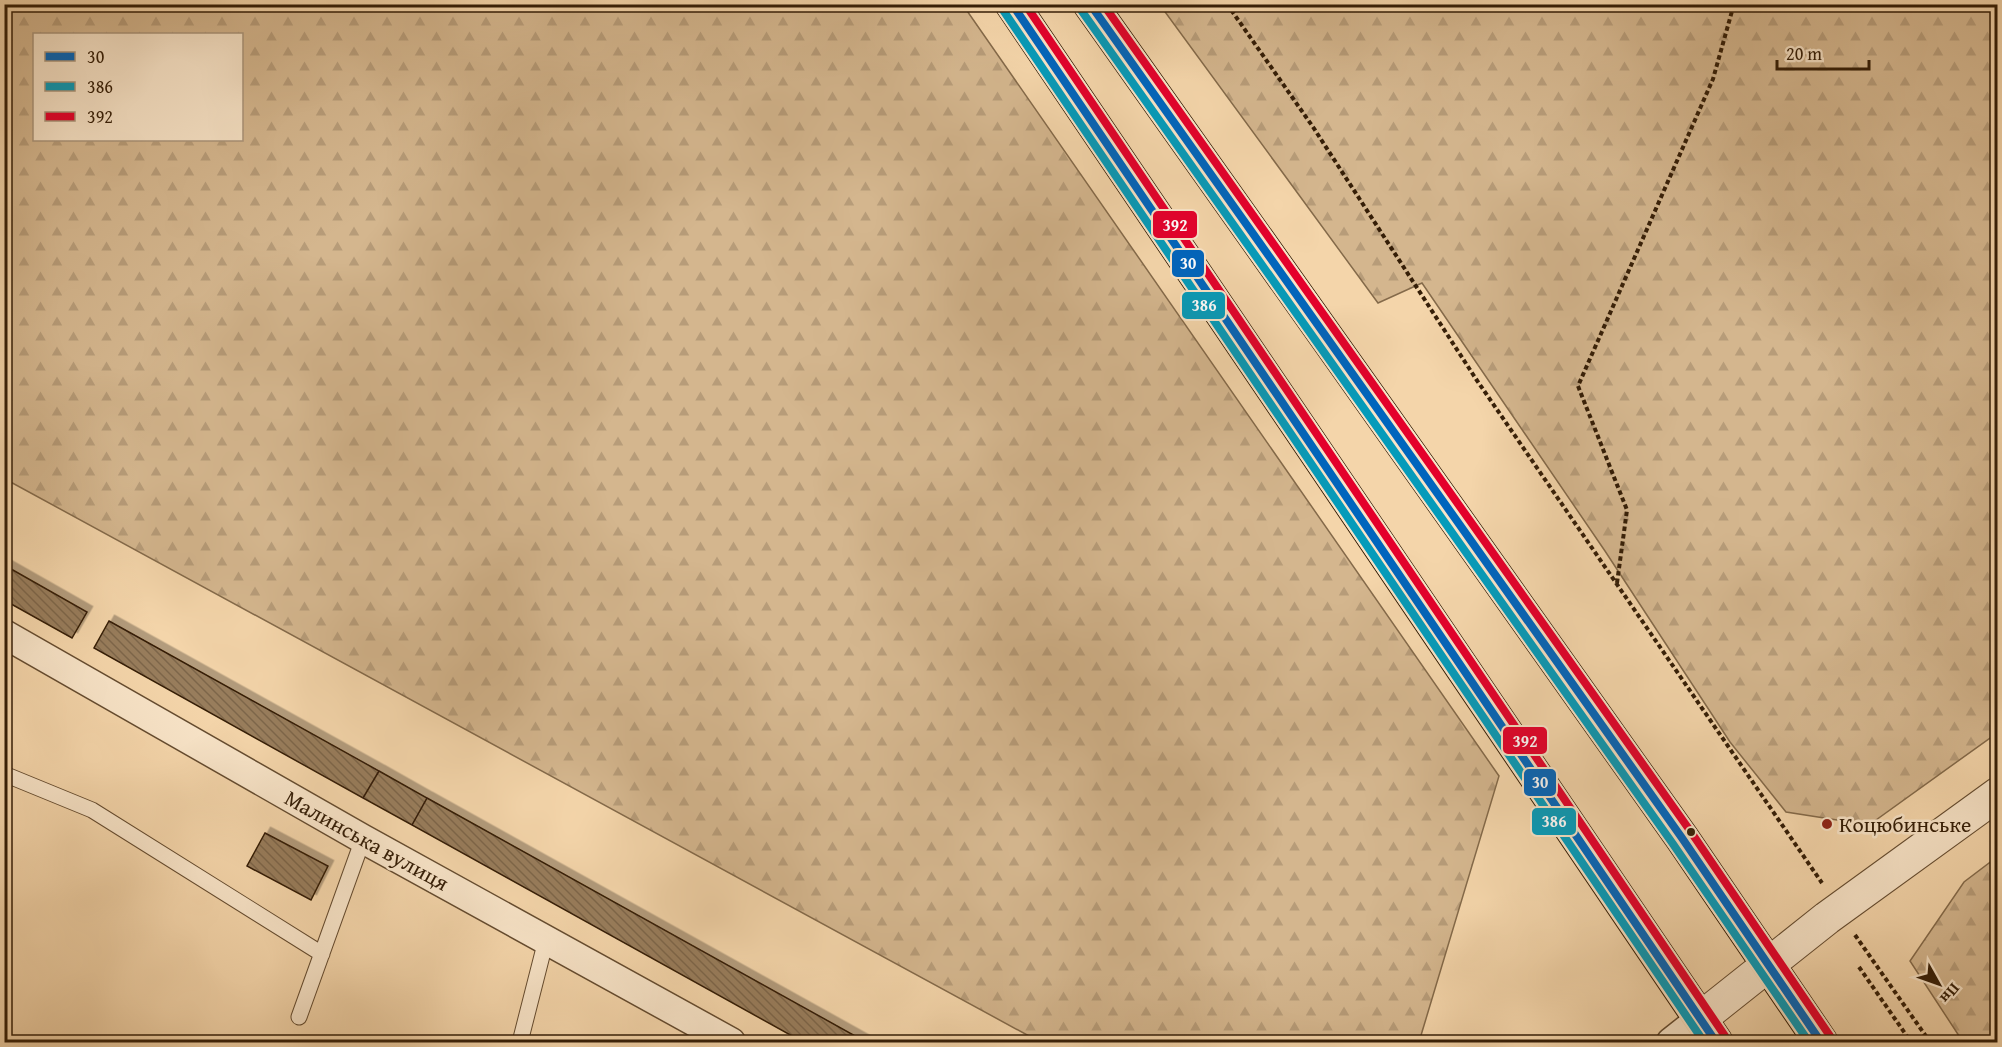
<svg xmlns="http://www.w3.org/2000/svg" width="2002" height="1047" viewBox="0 0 2002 1047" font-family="'Gentium Book Plus',serif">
<defs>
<pattern id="forest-firs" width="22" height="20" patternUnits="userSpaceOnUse" patternTransform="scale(1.5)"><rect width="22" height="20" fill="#d4b68e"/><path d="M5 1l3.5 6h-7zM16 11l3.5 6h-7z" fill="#b79c79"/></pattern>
<pattern id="building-back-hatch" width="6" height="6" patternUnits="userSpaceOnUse" patternTransform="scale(1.5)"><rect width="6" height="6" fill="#987d5c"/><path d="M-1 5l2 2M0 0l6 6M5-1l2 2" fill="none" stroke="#7d664a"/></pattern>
<filter id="shadow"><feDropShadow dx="5.5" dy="-5.5" stdDeviation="0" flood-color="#0004"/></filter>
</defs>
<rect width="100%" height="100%" fill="#f4d5aa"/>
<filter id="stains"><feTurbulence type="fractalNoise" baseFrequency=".00333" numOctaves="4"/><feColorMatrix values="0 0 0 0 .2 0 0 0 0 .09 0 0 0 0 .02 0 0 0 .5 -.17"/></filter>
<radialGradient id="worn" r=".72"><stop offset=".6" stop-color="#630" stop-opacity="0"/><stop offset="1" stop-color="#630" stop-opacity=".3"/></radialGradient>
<path fill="url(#forest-firs)" stroke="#846a4a" stroke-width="1.5" fill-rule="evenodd" d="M4 5H963L1499 776 1419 1042H1040L5 479ZM34 34H242V140H34Z
M1160 5H1997V733L1869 825 1786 812 1730 742 1605 551 1422 283 1378 303Z
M1997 857V1042H1963L1910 961 1964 882Z"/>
<path fill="url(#building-back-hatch)" stroke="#351e07" stroke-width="1.5" filter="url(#shadow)" d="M4 565 87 612 72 638 4 600Z
M109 621 379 771 363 798 94 648Z
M379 771 427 798 412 825 363 798Z
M427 798 866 1042H803L412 825Z
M265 833 328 866 311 900 247 866Z"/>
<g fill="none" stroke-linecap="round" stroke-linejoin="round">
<g stroke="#654c30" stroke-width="17">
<path id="service" d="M4 778 9 776 92 810 322 954
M299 1017 363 839
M520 1042 546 940"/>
</g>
<g stroke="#654c30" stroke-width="31">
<path id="minor" d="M4 634 363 839 731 1042
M1671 1042 1700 1019"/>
</g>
<g stroke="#654c30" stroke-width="35">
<path id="tertiary" d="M1700 1019 1827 918 1998 794"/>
</g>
<g stroke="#351e07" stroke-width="35">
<path id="trunk" d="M1012 4 1716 1042
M1090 4 1682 838 1821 1042"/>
</g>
<path stroke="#351e07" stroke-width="4" stroke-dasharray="4.5 3" stroke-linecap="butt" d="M1227 4 1313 127 1476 379 1822 883
M1617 583 1627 510 1578 386 1713 79 1734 4
M1855 935 1930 1042
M1859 967 1911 1042"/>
<use href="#service" stroke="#f8e4c8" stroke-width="15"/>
<use href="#minor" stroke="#f8e4c8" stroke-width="28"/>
<use href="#tertiary" stroke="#f8e4c8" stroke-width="33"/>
<use href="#trunk" stroke="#f4d5aa" stroke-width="33"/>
<g stroke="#f8e4c8" stroke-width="12">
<path id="bus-1" d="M1012 4 1716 1042
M1090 4 1682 838 1821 1042"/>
</g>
<g stroke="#f8e4c8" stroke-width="12">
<path id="bus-2" d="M1003 10 1704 1042
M1081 10 1673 844 1809 1042"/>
</g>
<g stroke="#f8e4c8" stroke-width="12">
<path id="bus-3" d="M1025 4 1725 1036
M1103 4 1691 832 1830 1036"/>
</g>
<use href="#bus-1" stroke="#0065bd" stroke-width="8"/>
<use href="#bus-2" stroke="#059bba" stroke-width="8"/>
<use href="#bus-3" stroke="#e4002b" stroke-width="8"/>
</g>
<circle fill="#8f2418" stroke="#f8e4c8" stroke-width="2" cx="1827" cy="824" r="6"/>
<circle fill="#351e07" stroke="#f8e4c8" stroke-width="2" cx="1691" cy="832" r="5"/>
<g text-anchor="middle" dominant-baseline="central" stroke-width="5" stroke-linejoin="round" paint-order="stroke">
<g font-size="22" fill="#351e07" stroke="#f8e4c8" text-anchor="start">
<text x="1839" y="824">Коцюбинське</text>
</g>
<g font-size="22" fill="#351e07" stroke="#f8e4c8">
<text transform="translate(367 840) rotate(29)">Малинська вулиця</text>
</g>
</g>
<g stroke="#f8e4c8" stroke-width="2">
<rect x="1152" y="210" width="46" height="29" rx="6" fill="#e4002b"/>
<rect x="1171" y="249" width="34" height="29" rx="6" fill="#0065bd"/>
<rect x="1181" y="291" width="45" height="29" rx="6" fill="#059bba"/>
<rect x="1502" y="726" width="46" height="29" rx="6" fill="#e4002b"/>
<rect x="1523" y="768" width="34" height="29" rx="6" fill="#0065bd"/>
<rect x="1531" y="807" width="46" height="29" rx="6" fill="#059bba"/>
</g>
<g font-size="16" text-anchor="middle" font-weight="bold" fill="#fff">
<text x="1175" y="231">392</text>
<text x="1188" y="269">30</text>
<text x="1204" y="311">386</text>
<text x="1525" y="747">392</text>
<text x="1540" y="788">30</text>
<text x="1554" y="827">386</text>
</g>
<rect width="2002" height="1047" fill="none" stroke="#f4d5aa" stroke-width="24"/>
<rect x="6" y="6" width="1990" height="1035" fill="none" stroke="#351e07" stroke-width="3"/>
<rect x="12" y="12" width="1978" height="1023" fill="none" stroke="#351e07" stroke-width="1.5"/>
<rect x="33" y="33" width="210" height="108" fill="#f8e4c8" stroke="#aa957b" stroke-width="1.5"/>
<rect x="45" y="52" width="30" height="9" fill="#0065bd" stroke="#aa957b" stroke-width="1.5"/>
<text x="87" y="63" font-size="18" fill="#351e07">30</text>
<rect x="45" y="82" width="30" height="9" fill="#059bba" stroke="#aa957b" stroke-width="1.5"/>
<text x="87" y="93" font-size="18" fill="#351e07">386</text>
<rect x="45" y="112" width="30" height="9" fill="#e4002b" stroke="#aa957b" stroke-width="1.5"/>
<text x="87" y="123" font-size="18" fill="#351e07">392</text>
<g transform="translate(1939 984) rotate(130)" stroke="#f8e4c8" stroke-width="4.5" paint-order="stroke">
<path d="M0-4.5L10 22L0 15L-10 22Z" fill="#351e07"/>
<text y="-9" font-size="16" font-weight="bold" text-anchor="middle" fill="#351e07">Пн</text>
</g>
<path d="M1777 60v9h92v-9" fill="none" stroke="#351e07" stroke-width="3"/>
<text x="1786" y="60" font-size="18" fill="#351e07" stroke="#f8e4c8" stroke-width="4.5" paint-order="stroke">20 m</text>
<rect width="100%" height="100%" filter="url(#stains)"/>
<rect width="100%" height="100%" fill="url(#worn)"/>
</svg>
